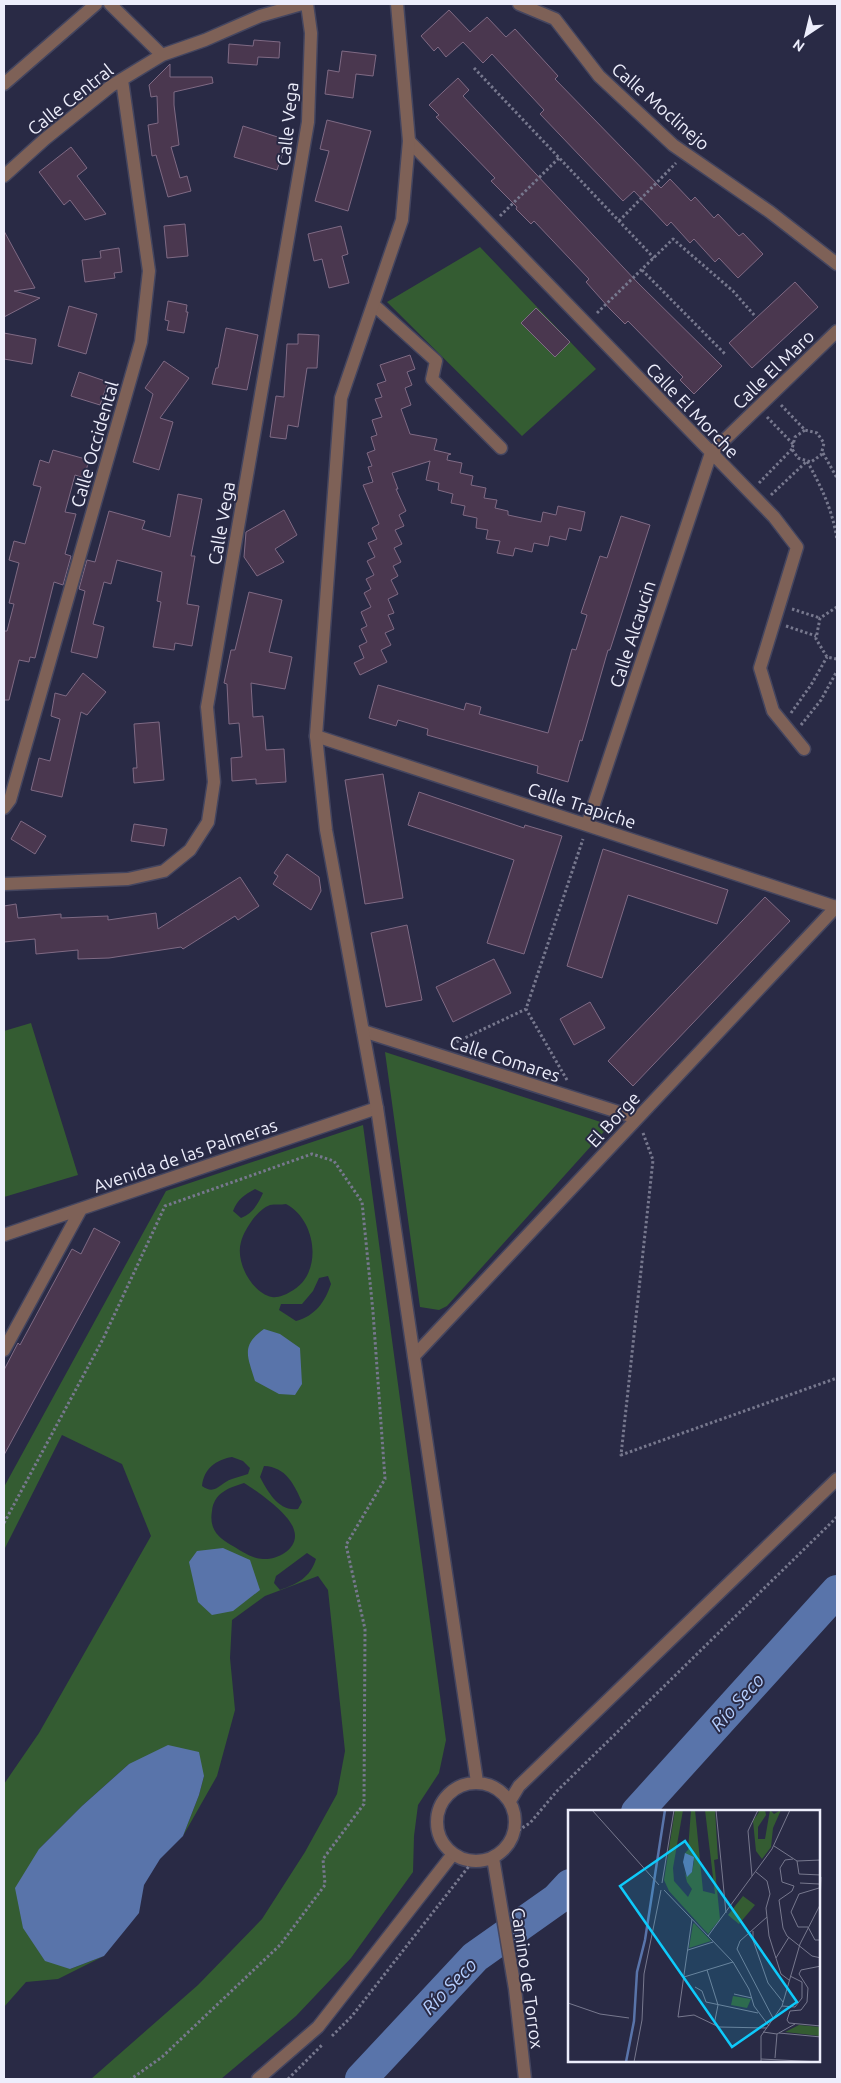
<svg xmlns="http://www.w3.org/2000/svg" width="841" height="2083" viewBox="0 0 841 2083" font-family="Ubuntu,sans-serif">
<rect width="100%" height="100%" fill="#292a45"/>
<path fill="#345c32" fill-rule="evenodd" d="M480 247 596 369 522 436 387 302Z
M31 1023 78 1175 4 1197V1031Z
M385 1052 610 1125 447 1306 439 1310 420 1307Z
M363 1125 446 1740 439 1773 418 1805 414 1836 413 1872 351 1958 296 2016 221 2079H91L198 1985 262 1919 305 1852 337 1794 345 1751 328 1590 318 1576 265 1596 232 1620 230 1658 235 1710 217 1776 183 1836 199 1795 204 1776 129 1764 82 1806 39 1849 70 1969 104 1956 58 1979 26 1982 4 2007V1784L39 1733 151 1536 122 1464 62 1435 4 1550V1487L166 1191ZM255 1189 263 1193C258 1204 253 1213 241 1218L233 1211C238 1199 244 1195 255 1189ZM286 1204C317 1220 324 1275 290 1292 285 1295 278 1298 272 1297 252 1293 235 1262 241 1242 243 1234 248 1226 253 1219 257 1214 264 1207 270 1205 275 1204 281 1205 286 1204ZM328 1276 331 1284C325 1302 315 1316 296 1321L279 1310 281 1304H302L313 1291 319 1278ZM232 1457 243 1461 250 1468 248 1474C243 1476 237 1477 232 1479 219 1483 216 1496 202 1486 204 1468 216 1460 232 1457ZM264 1466C286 1467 294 1484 302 1502L298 1509C279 1512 268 1492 260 1477ZM244 1483C257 1491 290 1514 294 1530 300 1548 278 1560 263 1559 252 1559 240 1550 231 1545 217 1537 209 1528 212 1511 214 1493 228 1488 244 1483ZM307 1553 316 1559C310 1578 297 1584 280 1590L274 1583 276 1576Z"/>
<path fill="#5974aa" d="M264 1329 280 1334 300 1348 302 1384 295 1395 279 1394 255 1381C248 1357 240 1346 264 1329Z
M223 1548 250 1560 260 1590 233 1611 212 1615 198 1602 189 1562 197 1551Z
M168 1745 199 1752 204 1776 199 1795 183 1836 160 1859 144 1885 139 1913 104 1956 70 1969 45 1961 23 1928 15 1888 39 1849 82 1806 129 1764Z"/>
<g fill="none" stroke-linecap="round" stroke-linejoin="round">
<path stroke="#5974aa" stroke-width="32" d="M637 1812 837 1591
M361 2079 475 1957 557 1899 570 1885"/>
</g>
<path fill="#4a374f" stroke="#7f6a84" d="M449 10 470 32 487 17 506 37 515 29 558 76 555 79 661 188 670 179 691 201 695 197 714 218 718 214 739 236 743 233 763 254 738 278 719 258 715 262 694 239 690 243 671 222 667 226 634 191 623 201 540 114 544 110 492 54 483 63 463 42 446 57 438 47 434 51 421 36Z
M254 40 280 42 279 58 258 57 257 65 228 63 229 44 253 46Z
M342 51 376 55 373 76 356 74 353 98 325 94 328 70 339 72Z
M170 64V77H212L213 83 174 92V105L179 145 171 147 180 178 187 176 191 191 168 197 156 155 152 156 148 125 158 123 157 96 151 97 149 85Z
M458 78 469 90 463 96 637 282 722 366 694 394 680 380 683 377 628 321 625 324 610 309 586 282 589 279 534 221 531 224 516 209 517 207 491 181 495 178 436 117 439 115 429 105Z
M327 120 371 131 348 211 315 201 329 151 320 149Z
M243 126 287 140 277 170 234 157Z
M71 147 87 168 77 176 106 214 85 220 70 200 64 205 39 172Z
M185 224 188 256 167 258 164 226Z
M341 226 348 254 342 256 349 283 329 288 322 259 314 261 308 234Z
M4 231 35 288 14 291 40 298 4 317Z
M119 248 122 272 114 273 115 278 85 282 82 260 101 258 100 251Z
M795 282 818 307 752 368 729 343Z
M168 301 187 305 186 312H188L184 333 167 330 169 321 165 320Z
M69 306 97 314 86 354 58 346Z
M536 308 570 342 555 357 521 323Z
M226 328 258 335 247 390 212 384 216 368H218Z
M4 333 36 339 32 364 4 359Z
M298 334 319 335 317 368H307L298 427 288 425 286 439 270 437 276 396 284 397 287 344H298Z
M410 355 415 369 407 372 412 385 405 388 411 405 401 409 410 434 437 439 434 450 451 454 448 455 447 460 462 463 460 473 473 476 471 485 486 488 484 498 497 500 495 508 508 511V515L541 522 543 512 556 515 558 506 585 512 581 531 569 528 566 540 550 536 548 546 534 543 532 552 515 548 513 556 497 553 500 541 486 539 488 530 476 528 477 518 463 515 465 506 451 503 453 494 438 490 439 483 426 480 430 461 392 473 398 489H396L406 511 399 515 404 526 395 530 402 544 394 548 401 562 393 566 398 576 391 580 398 594 388 599 394 613 388 615 394 629 385 633 391 645 381 650 387 662 360 675 354 663 364 658 359 646 367 642 361 629 367 626 361 612 371 607 364 593 371 589 366 579 374 575 367 561 375 557 368 543 377 539 372 528 379 524 363 485 373 482 368 467 372 466 367 453 375 450 371 437 377 435 372 420 382 417 375 399 382 397 377 384 386 381 380 365Z
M164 361 189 378 160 418 173 422 159 470 133 462 153 394 145 388Z
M79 372 108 382 100 405 71 396Z
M53 450 89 460 84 478 75 475 65 512 76 514 65 554 71 556 63 585 54 582 35 658 30 657 29 662 19 660 9 700H4V631H7L14 604 9 603 19 563 9 560 14 541 25 544 41 487 33 485 40 460 49 463Z
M178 494 202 499 191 556H195L187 604 199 606 192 646 175 643 174 650 153 647 161 602 157 601 162 572 117 560 111 584 104 582 93 624 104 627 97 658 71 652 85 591 79 589 87 560 95 562 109 511 145 521 142 529 170 537Z
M284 510 297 535 275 549 284 562 257 576 244 557 246 532Z
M621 516 650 525 610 650H608L582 741 580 740 568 782 537 773 538 766 427 735 428 729 398 720 396 726 369 718 378 685 464 710 466 703 481 707 479 714 548 733 572 649 576 650 587 615 581 613 600 556 607 558Z
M249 592 282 600 269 652 292 657 285 689 251 683 253 717 263 716 266 750 284 749 286 782 256 784V779L232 781 231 758 242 757 239 723 229 724 227 684 224 683 231 650H235Z
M83 673 106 692 87 715 81 712 62 797 31 790 39 758 50 761 60 719 51 716 55 693 66 696Z
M159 722 164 780 134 783 133 768H137L134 724Z
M383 774 403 898 365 904 345 780Z
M419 792 524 828 525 825 562 836 524 954 487 943 514 860 408 825Z
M21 821 46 836 35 854 11 839Z
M134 824 167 829 164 846 131 841Z
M603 849 728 890 717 924 628 895 602 978 567 966Z
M287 854 319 877 321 891 311 910 273 884 278 876 274 873Z
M240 877 259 906 238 920 235 916 183 949 181 947 109 958 78 959V950L36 954 35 939 4 942V906L16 904 18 918 61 914V918L108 916V920L156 913 158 929Z
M765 897 790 921 633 1086 608 1061Z
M407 925 422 1000 386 1007 371 933Z
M494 959 511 993 453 1022 436 987Z
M590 1002 605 1028 574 1045 560 1019Z
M94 1228 120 1242 4 1455V1370L18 1343 20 1345 72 1249 81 1254Z"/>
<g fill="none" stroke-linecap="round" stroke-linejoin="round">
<g stroke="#44455f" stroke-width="15">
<path id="pedestrian" d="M4 84 96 4"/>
</g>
<g stroke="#44455f" stroke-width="15">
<path id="minor" d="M110 4 162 55
M519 4 555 19 599 76 673 145 770 212 837 264
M409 141 774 517 797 547 760 668 773 711 804 749
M4 176 45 139 111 86 162 55 205 40 260 16 302 4
M374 305 436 361 432 379 501 448
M316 736 836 907
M4 808 10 800 141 342 149 271 122 80
M587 825 711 453 837 331
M4 884 128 879 164 871 190 850 208 822 214 782 207 707 308 122 311 33 307 4
M363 1031 637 1118
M4 1235 377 1108
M4 1350 81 1209
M414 1356 837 906
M258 2079 318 2027 453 1854"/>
</g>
<g stroke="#44455f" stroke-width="15">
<path id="tertiary" d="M397 4 409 141 402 220 341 398 316 736 326 830 377 1108 477 1782
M437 1822a39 39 0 1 1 78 0a39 39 0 1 1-78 0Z
M510 1801 519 1786 837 1479
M493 1858 515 1989 525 2079"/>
</g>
<path stroke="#77788e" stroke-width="3" stroke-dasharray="2.5 2.5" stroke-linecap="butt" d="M474 68 654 258
M500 216 559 158
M619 221 676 163
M642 270 726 355
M597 313 673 239 733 291 755 316
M781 405 805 430 817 433 824 443 821 455 811 462 798 458 792 449 795 437 805 430
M767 417 793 444
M823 453 837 478
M759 483 792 449
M771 495 807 461C821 486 833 511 837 540
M837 607 820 618 816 639 827 657 837 659
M792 609 820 618
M786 626 816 636
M791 713 811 685 827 657
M801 725 821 700 837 671
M452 1044 526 1009
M567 1080 526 1009 583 839
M643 1133 653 1160 621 1455 837 1378
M4 1523 103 1339 165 1206 312 1154 334 1161 362 1202 373 1312 385 1479 346 1545 365 1629 364 1804 323 1859 325 1885 280 1945 162 2057 131 2079
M514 1833 530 1823 557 1791 837 1517
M332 2036 352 2016 473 1861
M288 2079 322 2045"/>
<use href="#pedestrian" stroke="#7e6157" stroke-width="12"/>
<use href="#minor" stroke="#7e6157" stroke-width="12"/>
<use href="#tertiary" stroke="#7e6157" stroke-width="12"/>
</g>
<g text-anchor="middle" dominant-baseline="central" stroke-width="4" stroke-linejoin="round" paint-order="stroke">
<g font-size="18" fill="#edeefc" stroke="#292a45">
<text transform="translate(70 99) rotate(-38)">Calle Central</text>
<text transform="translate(661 106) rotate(41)">Calle Moclinejo</text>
<text transform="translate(287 124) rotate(-84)">Calle Vega</text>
<text transform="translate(773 369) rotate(-44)">Calle El Maro</text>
<text transform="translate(693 410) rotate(46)">Calle El Morche</text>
<text transform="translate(94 444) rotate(-74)">Calle Occidental</text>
<text transform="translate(221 523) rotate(-80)">Calle Vega</text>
<text transform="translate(632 634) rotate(-72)">Calle Alcaucin</text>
<text transform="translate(582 805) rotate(18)">Calle Trapiche</text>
<text transform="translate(505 1058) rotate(18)">Calle Comares</text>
<text transform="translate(613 1119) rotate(-47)">El Borge</text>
<text transform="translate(185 1155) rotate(-19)">Avenida de las Palmeras</text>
<text transform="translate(528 1978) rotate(82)">Camino de Torrox</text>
</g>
<g font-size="19" font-style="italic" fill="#b5cefe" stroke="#292a45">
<text transform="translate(737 1702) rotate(-48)">Río Seco</text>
<text transform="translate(449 1986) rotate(-46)">Río Seco</text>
</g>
</g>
<g transform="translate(568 1810)">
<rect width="252" height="252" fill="#292a45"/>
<path d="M107 0H115L105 58 106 71 120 87 124 79 119 72 116 60 118 66 124 62 126 51 117 43 115 46 118 42 120 40 123 0H127L135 81 147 84 137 0H147L150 49 146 50 152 109 140 124 101 81 96 70ZM189 0H197L198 5 190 17V29H197L202 0 206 4 213 0 205 18 203 37 194 49 188 41 185 11 191 2ZM175 86 187 95 171 114 160 105ZM126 113 143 131 121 138 125 114ZM165 186 183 189 179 198 163 195ZM231 215 252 217V226L217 222Z" fill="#345c32"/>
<path d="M117 43 126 47 124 62 119 67 115 52Z" fill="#5974aa"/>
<path fill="none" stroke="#5974aa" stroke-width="2.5" d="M58 252 66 211 69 162 77 130 97 0"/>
<path fill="none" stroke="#77788e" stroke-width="1" d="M24 0 91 75M148 0 158 103M206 36 229 51 253 50M225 49 217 50 212 58 214 72 226 76 224 81 211 90 215 118 219 126 244 146 253 148M229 51 231 64 253 65M188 62 199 71 202 84 198 98 201 126 213 164 221 170M184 66 180 21 190 0M94 73 106 0M232 73 251 74M251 78 231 84 223 102 230 117H240L247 130H253M96 80 165 152 181 179 186 196 201 216M199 107 172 131 169 139 205 208M124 109 110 207 126 205 151 217 199 218M185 121V130L200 173 215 192M140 126 204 39 222 0M120 140 145 132M208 148 221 127M253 156 233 160 231 164 240 178 239 192 233 200 222 201 219 210 221 213 253 216M139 160 150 195 146 215M116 167 165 152M127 177 134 181 138 192 190 203M166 184 184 188M0 193 32 204 61 208M214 196 227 197 234 188V172L222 166M195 222 209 224 227 214M211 223 253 227M207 248 209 224M193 249 253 252M66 252 74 210 76 164 93 80M193 252V226L214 196 232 134 252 95 253 67"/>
<path fill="#0ecafa" fill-opacity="0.15" stroke="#0ecafa" stroke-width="2.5" d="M117 31 229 192 164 237 52 76Z"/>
<rect width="252" height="252" fill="none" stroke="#edeefc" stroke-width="2.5"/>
</g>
<rect width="841" height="2083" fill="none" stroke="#edeefc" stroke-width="10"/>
<g transform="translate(806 35) rotate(215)" stroke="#292a45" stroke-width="4" paint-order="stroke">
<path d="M0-4L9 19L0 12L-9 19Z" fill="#edeefc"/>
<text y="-8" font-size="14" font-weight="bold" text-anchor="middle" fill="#edeefc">N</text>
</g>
</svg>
